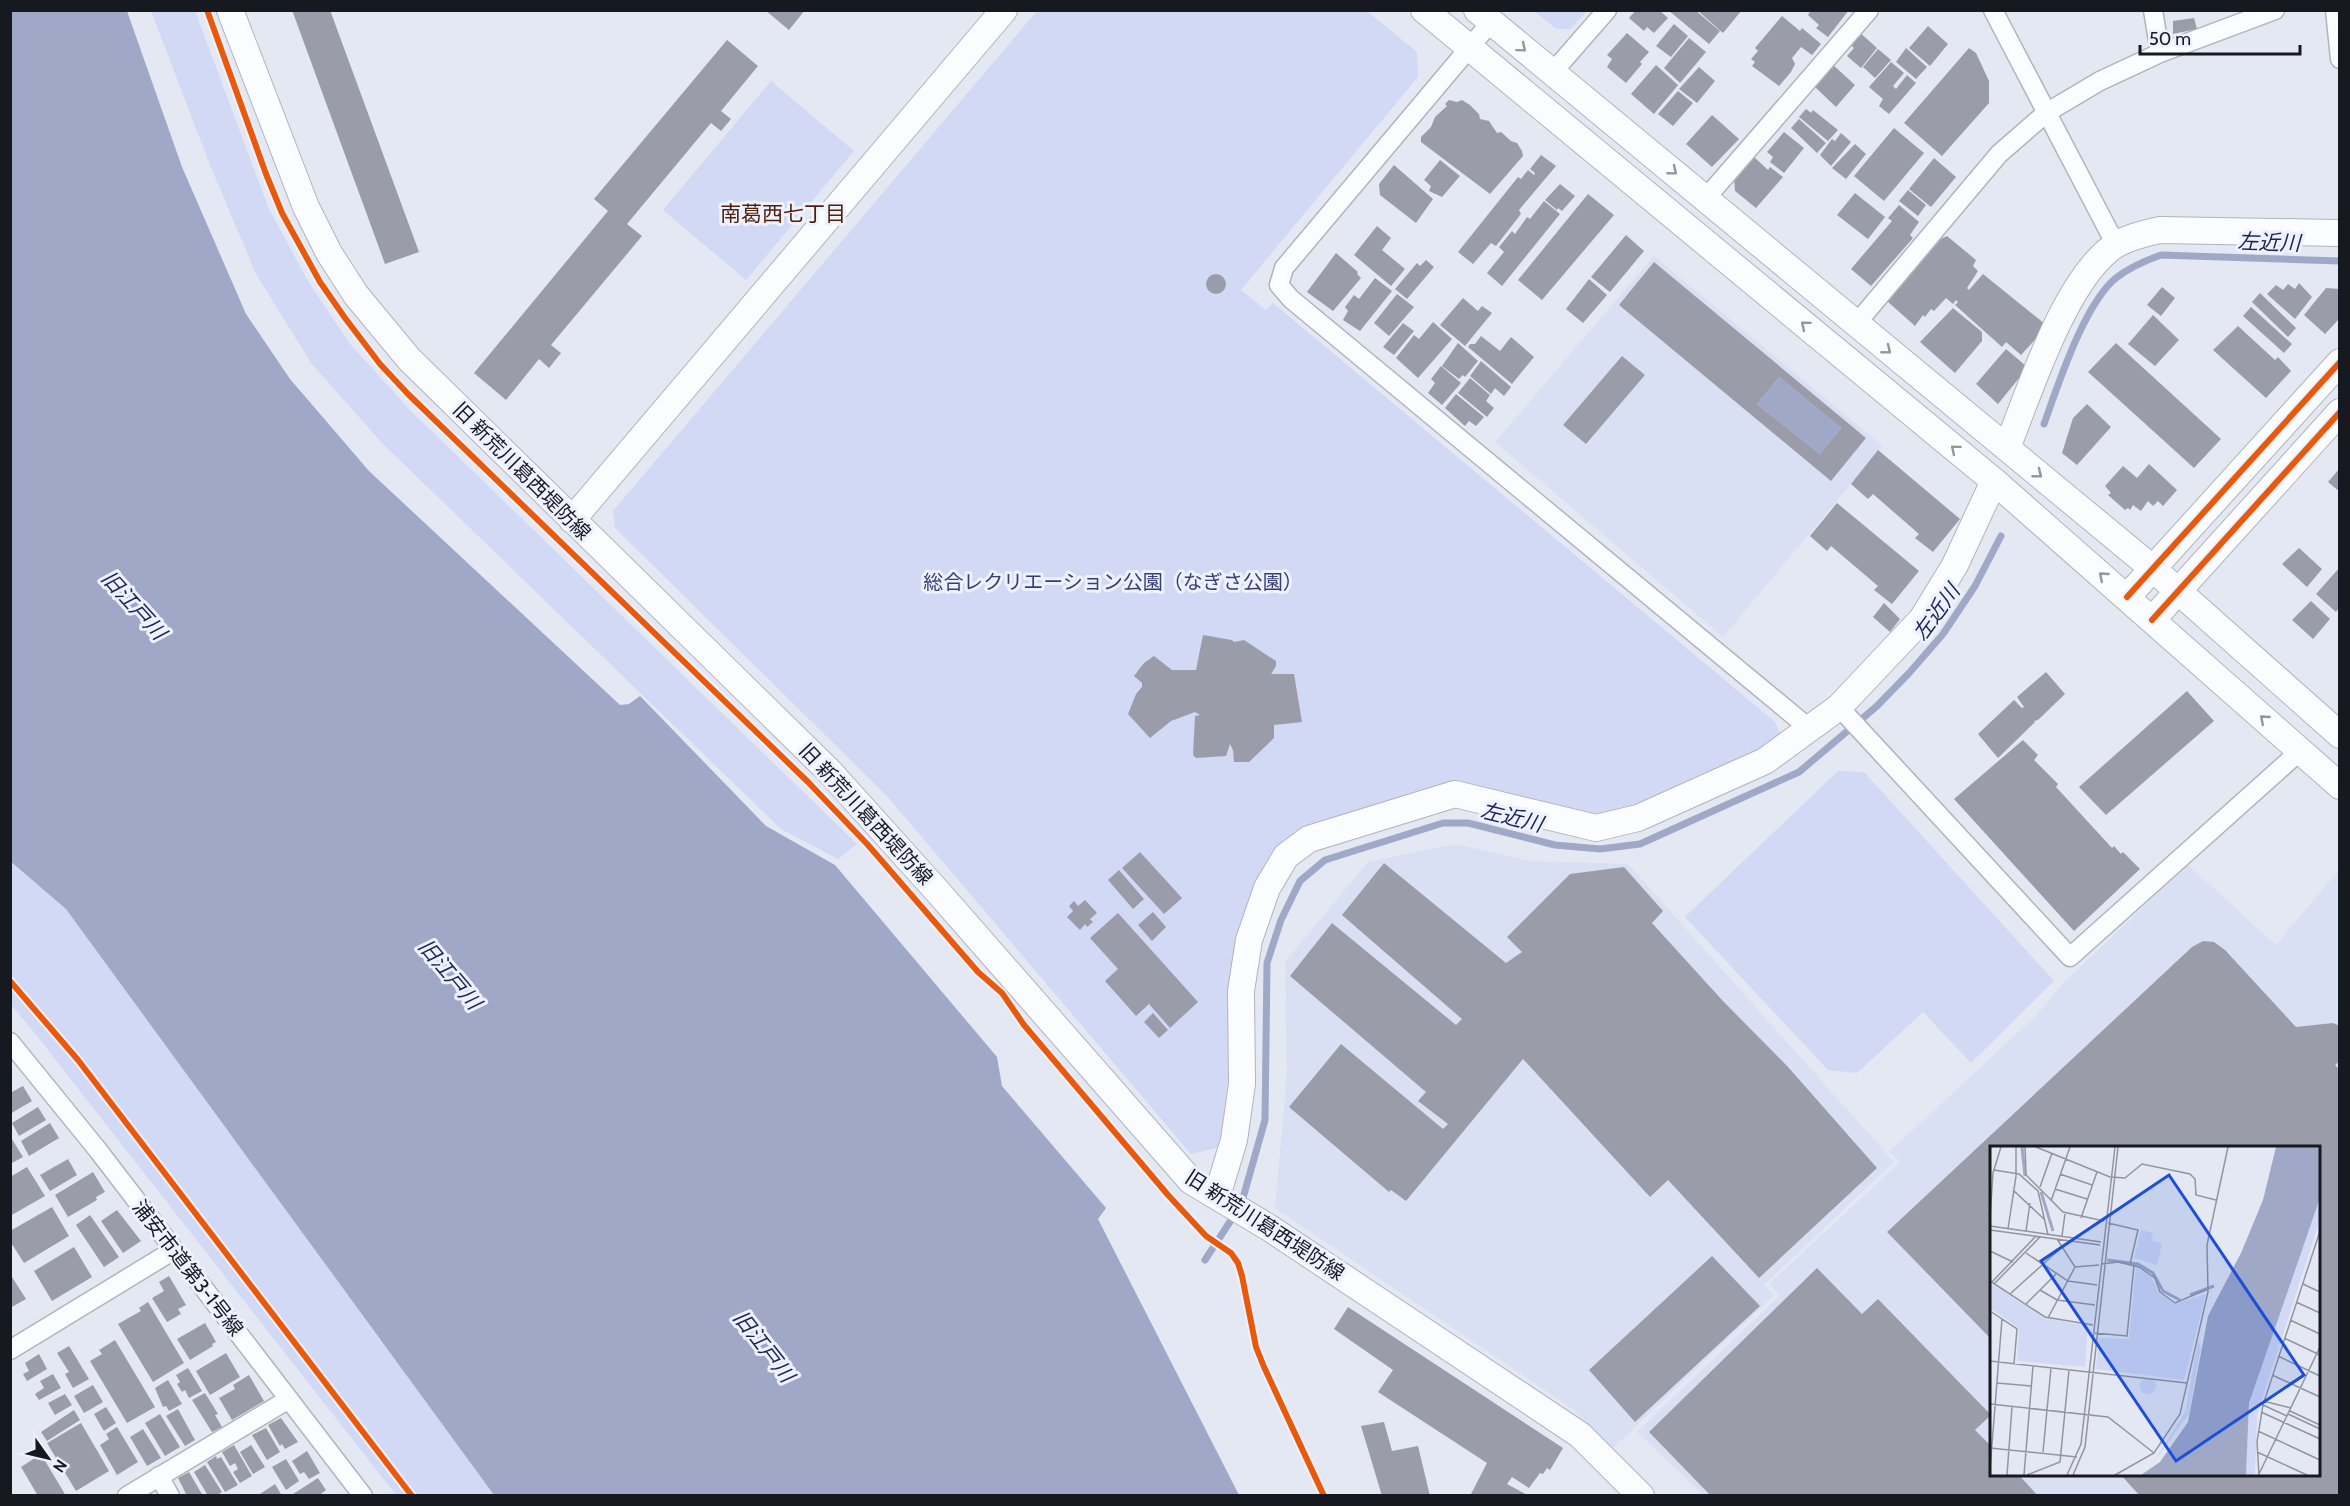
<svg xmlns="http://www.w3.org/2000/svg" width="2350" height="1506" viewBox="0 0 2350 1506" font-family="Cabin,'Noto Sans JP',sans-serif">
<rect width="100%" height="100%" fill="#e4e8f3"/>
<path fill="#dae0f4" fill-rule="evenodd" d="M1654 256 1883 446 1723 637 1495 442Z
M1456 844 1530 861 1628 864 1894 1162 1764 1285 1774 1295 1613 1448 1574 1410 1275 1208 1287 1073 1285 962 1368 862Z
M2188 865 2276 945 2339 870V1495H1703L1637 1432 1779 1296 1770 1283 1900 1162 1889 1152 2036 1016 2063 983ZM1992 1148H2318V1474H1992Z"/>
<path fill="#d1d9f4" d="M151 11H195L269 209 309 283 350 344 409 409 857 844 838 859 781 829 382 443 311 363 256 274 210 165Z
M1037 11H1367L1417 52 1418 77 1241 290 1266 310 1273 303 1775 722 1782 738 1635 807 1591 815 1453 784 1306 830 1230 991 1228 1078 1220 1147 1191 1154 886 795 615 528 613 511Z
M1534 11H1587L1570 29H1556Z
M771 81 854 151 746 280 663 210Z
M1838 771 1864 772 2054 981 1971 1063 1923 1012 1857 1073 1828 1070 1685 917Z
M10 862 66 909 511 1495H396L33 1031 11 1005Z"/>
<path fill="#9fa8c7" d="M11 10 127 11 182 167 246 314 290 379 369 471 620 705 629 704 640 696 766 826 835 865 997 1057 1002 1086 1106 1208 1098 1219 1239 1495H494L66 909 11 862Z
M1779 377 1841 428 1820 454 1757 404Z"/>
<g fill="none" stroke-linecap="round" stroke-linejoin="round">
<path stroke="#9fa8c7" stroke-width="7" d="M2044 424C2058 385 2084 304 2116 278 2130 267 2144 261 2161 255L2340 261
M1241 1205 1265 1120 1267 963 1281 920 1300 881 1325 860 1443 823H1468L1555 845 1600 849 1640 844 1799 772 1877 706 1910 672 1943 634 1975 586 2001 536
M1205 1260 1235 1214"/>
</g>
<path fill="#9a9da9" fill-rule="evenodd" d="M292 10H330L419 252 385 264Z
M765 10H805L789 30Z
M1636 10H1659L1668 18 1654 33 1647 27 1644 31 1629 18Z
M1668 10H1695L1720 31 1709 44Z
M1697 10H1742L1723 33Z
M1811 10H1849L1828 37 1816 28 1819 25 1808 15Z
M1782 16 1800 31 1802 28 1821 44 1812 55 1801 47 1792 58 1795 64 1791 72 1779 86 1752 66 1755 62 1751 59 1758 51 1755 48Z
M2194 18 2197 29 2173 34V21Z
M1674 24 1688 36 1671 57 1656 46Z
M1928 26 1948 44 1930 66 1909 48Z
M1858 31 1877 48 1861 68 1847 56 1854 48 1849 44Z
M1627 33 1649 52 1640 62 1642 64 1626 83 1607 67 1612 59 1607 55Z
M1689 38 1706 52 1680 83 1664 68Z
M727 40 758 66 721 111 731 119 721 131 711 123 627 224 642 236 551 345 561 353 549 368 539 359 506 400 474 373 608 211 594 199Z
M1906 48 1927 67 1916 79 1896 62Z
M1969 48 1976 53 1989 81V103L1942 156 1904 123Z
M1878 49 1891 60 1875 78 1863 67Z
M1891 62 1904 73 1893 86 1896 89 1907 75 1916 83 1889 114 1879 106 1883 99 1869 87Z
M1832 64 1855 85 1836 107 1814 86Z
M1656 65 1678 85 1654 114 1631 94Z
M1699 67 1715 81 1697 103 1679 89Z
M1678 91 1693 103 1673 126 1658 114Z
M1449 100 1457 102 1462 100 1470 105 1479 114 1480 119 1489 121 1497 133 1501 132 1511 141 1517 143 1522 151 1523 156 1490 194 1421 142V137L1431 127 1435 117 1447 106 1445 104Z
M1806 109 1811 113 1813 110 1838 130 1828 141 1799 117Z
M1712 115 1739 139 1712 167 1686 144Z
M1799 119 1826 143 1817 153 1791 128Z
M1894 128 1924 153 1884 201 1854 176Z
M1784 132 1804 148 1784 173 1770 162 1773 157 1767 152Z
M1841 133 1851 142 1831 166 1820 155 1832 139 1835 141Z
M1855 144 1866 154 1846 179 1832 168Z
M1541 155 1556 166 1519 210 1521 214 1496 246 1491 243 1473 264 1458 252 1518 177 1521 179 1528 170 1534 175 1535 173 1530 169Z
M1753 156 1768 170 1770 167 1783 177 1756 208 1735 191 1734 178Z
M1934 158 1956 177 1931 207 1909 189Z
M1440 160 1460 176 1442 197 1429 191 1431 186 1424 180Z
M1394 165 1433 199 1416 223 1380 195 1379 184Z
M1560 184 1575 196 1562 211 1558 208 1557 210 1545 200Z
M1908 190 1926 205 1918 216 1899 201Z
M1855 193 1885 217 1868 239 1837 215Z
M1588 194 1614 215 1542 300 1518 280Z
M1544 201 1560 214 1502 286 1487 273 1504 252 1499 247 1512 231 1515 234 1527 217 1530 219Z
M1899 205 1919 222 1910 235 1913 238 1871 286 1851 269 1892 221 1888 218Z
M1377 226 1391 238 1382 250 1405 269 1391 286 1354 255Z
M1626 235 1644 251 1610 292 1591 277Z
M1947 236 1976 260 1973 266 1978 271 1967 288 1969 290 1983 274 2045 324 2044 330 2021 355 2006 342 2002 347 1955 305 1958 302 1956 300 1953 304 1946 298 1934 311 1931 309 1925 317 1923 315 1915 326 1887 301 1941 239Z
M1336 253 1358 272 1357 274 1361 278 1333 311 1307 292Z
M1426 260 1434 267 1407 299 1395 289 1417 263 1420 266Z
M1654 262 1866 438 1831 481 1619 305ZM1779 377 1841 428 1820 454 1757 404Z
M1206 284a10 10 0 1 1 20 0a10 10 0 1 1-20 0Z
M1375 278 1392 291 1360 331 1343 320 1348 311 1345 307 1354 295 1359 299Z
M1589 279 1607 295 1583 323 1566 309Z
M2299 283 2312 297 2295 319 2267 294 2276 285 2283 290 2288 284 2295 289Z
M2162 287 2175 298 2161 316 2147 305Z
M2326 288 2340 289V318L2325 334 2304 315Z
M2260 293 2296 328 2288 337 2252 302Z
M1397 294 1414 307 1389 336 1374 323Z
M1463 298 1478 311 1482 306 1492 313 1465 346 1440 325Z
M2251 307 2292 344 2284 353 2243 316Z
M1953 308 1982 332V341L1955 373 1920 342Z
M2153 315 2179 340 2155 366 2128 344Z
M1433 322 1452 339 1418 378 1396 358 1414 335 1419 339Z
M1403 323 1414 331 1394 355 1383 347Z
M2238 326 2275 360 2278 357 2291 371 2266 398 2213 350Z
M1481 336 1500 351 1511 337 1534 357 1512 384 1468 347 1470 344H1475Z
M1458 343 1478 361 1465 377 1463 375 1459 379 1442 366Z
M2116 343 2221 439 2194 468 2088 372Z
M2006 349 2026 366 2024 372 1998 404 1976 384Z
M1622 356 1645 375 1586 444 1563 425Z
M1481 361 1511 387 1504 396 1495 388 1491 394 1470 376Z
M1441 366 1461 383 1442 405 1428 393 1435 383 1431 379Z
M1470 378 1490 395 1486 401 1494 408 1487 417 1458 393Z
M1456 394 1484 417 1476 426 1469 421 1465 426 1445 408Z
M2087 404 2111 427 2077 465 2062 453 2073 418Z
M1878 450 1960 519 1933 552 1915 538 1919 534 1873 494 1868 499 1851 484Z
M2149 464 2177 490 2163 506 2158 501 2153 506 2148 501 2141 511 2133 505 2130 510 2128 508 2125 510 2108 495 2111 493 2105 486 2123 466 2137 478Z
M2340 468V492L2328 482Z
M1837 503 1919 571 1892 604 1874 590 1878 586 1831 546 1827 551 1810 536Z
M2299 548 2322 569 2307 587 2282 564Z
M2340 567V607L2336 612 2316 594Z
M2311 601 2330 619 2313 639 2292 620Z
M1884 603 1900 619 1890 632 1873 617Z
M1203 635 1232 640 1234 642 1244 640 1276 661V666L1271 674H1294L1302 722 1274 725V738L1249 762H1234L1233 750 1230 744 1226 756 1196 758 1193 755 1195 716 1200 715 1195 712 1171 721 1150 738 1128 714 1136 694 1142 687V683L1134 676 1144 663 1154 656 1172 670H1196Z
M2046 672 2065 694 2038 720 2034 721 2035 722 1998 758 1978 734 2014 700 2022 708 2024 707 2017 697Z
M2187 691 2214 721 2106 815 2079 787Z
M2023 740 2038 755 2034 760 2058 784 2056 787 2112 848 2114 846 2121 854 2123 852 2140 869 2074 931 1954 799Z
M1140 852 1182 898 1164 914 1122 868Z
M1384 863 1506 963 1522 952 1507 937 1570 874 1624 867 1663 911 1652 923 1722 1000 1789 1068 1877 1168 1759 1278 1668 1180 1650 1197 1523 1059 1406 1201 1391 1190 1389 1192 1289 1107 1341 1044 1443 1129 1448 1124 1418 1101 1426 1092 1290 976 1332 923 1456 1025 1462 1019 1342 915Z
M1119 870 1144 899 1133 909 1108 880Z
M1085 900 1097 913 1090 919 1093 922 1087 927 1085 924 1080 930 1067 917 1073 911 1069 906 1074 901 1078 906Z
M1153 912 1166 927 1152 941 1138 925Z
M1118 913 1198 1002 1170 1028 1149 1004 1136 1016 1105 981 1118 969 1090 938Z
M2203 941 2214 942 2225 950 2296 1027 2333 1023 2340 1026V1061L2335 1065 2340 1070V1496H2140L2120 1474H2319V1148H1992V1340L1887 1232 2192 947Z
M1153 1013 1168 1030 1159 1038 1144 1022Z
M23 1086 32 1101 10 1114V1093Z
M38 1107 46 1120 19 1136 12 1123Z
M50 1123 59 1138 29 1156 21 1141Z
M10 1136 23 1157 10 1164Z
M68 1159 77 1175 50 1191 40 1175Z
M27 1167 45 1196 10 1216V1177Z
M93 1172 105 1192 96 1197 97 1200 68 1217 55 1195Z
M52 1207 69 1236 24 1263 10 1241V1231Z
M117 1210 141 1241 123 1253 101 1221Z
M90 1215 119 1257 104 1267 76 1225Z
M74 1247 92 1277 52 1301 34 1271Z
M1712 1256 1760 1306 1635 1422 1589 1370Z
M1817 1268 1862 1314 1878 1299 1991 1415 1975 1430 1992 1447V1474H2018L2038 1496H1711L1649 1432Z
M10 1274 26 1299 10 1308Z
M169 1276 186 1305 178 1309 181 1314 167 1322 152 1298 164 1291 159 1282Z
M148 1302 184 1363 153 1382 118 1324 141 1311 139 1308Z
M1348 1307 1563 1448 1550 1470 1547 1468 1543 1474 1540 1473 1529 1488 1512 1477 1507 1484 1529 1496H1470L1487 1463 1378 1392 1393 1370 1334 1329Z
M205 1323 216 1342 212 1344 213 1346 190 1360 177 1339Z
M115 1340 155 1407 127 1423 90 1361 102 1354 99 1350Z
M69 1346 89 1379 73 1388 65 1374 69 1372 57 1353Z
M226 1353 240 1377 210 1395 196 1371Z
M39 1354 47 1369 27 1381 23 1374 29 1371 25 1363Z
M188 1368 202 1391 189 1398 185 1390 182 1392 177 1384 180 1382 176 1375Z
M53 1374 61 1388 39 1400 35 1394 44 1388 40 1381Z
M249 1375 264 1401 232 1420 219 1398 235 1389 233 1385Z
M168 1380 182 1404 169 1411 166 1406 163 1407 155 1388Z
M93 1385 103 1402 84 1413 74 1396Z
M205 1393 218 1414 215 1415 222 1427 212 1432 192 1400Z
M65 1394 72 1405 55 1415 48 1403Z
M106 1407 116 1423 104 1431 94 1414Z
M178 1409 195 1440 185 1446 166 1416Z
M74 1410 80 1420 47 1441 41 1432Z
M160 1414 180 1447 165 1456 145 1423Z
M281 1418 298 1442 285 1449 282 1444 280 1446 268 1425Z
M1384 1422 1392 1451 1418 1446 1430 1496H1382L1361 1426Z
M81 1423 109 1471 76 1491 47 1443Z
M117 1427 138 1462 117 1475 100 1445 109 1439 106 1434Z
M266 1428 280 1452 267 1460 252 1435Z
M143 1429 161 1458 147 1466 130 1437Z
M234 1445 252 1476 240 1483 233 1472 238 1469 235 1463 230 1466 222 1452Z
M251 1445 265 1467 253 1474 240 1452Z
M307 1451 320 1473 309 1479 304 1472 300 1474 292 1461Z
M41 1454 66 1496H38L21 1467Z
M216 1456 217 1459 221 1457 238 1485 225 1492 207 1462Z
M286 1459 299 1481 286 1490 272 1467Z
M205 1465 222 1492 216 1496H208L194 1472Z
M189 1472 203 1496H187L178 1478Z
M318 1478 326 1490 318 1496H290Z
M275 1484 282 1496H257Z"/>
<g fill="none" stroke-linecap="round" stroke-linejoin="round">
<g stroke="#b1b4bc" stroke-width="21">
<path id="street" d="M1993 10 2116 245
M2153 10 2160 53
M2335 10 2340 59
M1491 22 1284 268 1279 285 1291 299 1810 729
M1552 73 1607 10
M1706 198 1869 10
M1856 324 1999 154 2046 113 2100 81 2160 53 2275 10
M1839 707 2070 957 2300 751
M10 1042 97 1149 363 1496
M10 1350 174 1250
M159 1476 170 1496
M127 1496 289 1399"/>
</g>
<g stroke="#b1b4bc" stroke-width="28">
<path id="secondary" d="M230 10 306 207 329 253 356 295 409 359 829 771 938 892 1191 1181 1268 1227 1580 1435 1641 1496
M1424 10 1994 481 2340 786
M1477 10 2152 568 2340 735
M2007 448C2029 393 2066 275 2117 244 2130 237 2145 233 2160 230L2340 233
M572 520 1004 10
M2127 597 2340 362
M2152 620 2340 412
M1217 1196 1234 1140 1242 1084 1241 991 1249 940 1267 888 1286 856 1309 839 1455 794 1596 828 1638 818 1765 761 1839 707 1922 619 1955 565 1994 481"/>
</g>
<use href="#street" stroke="#fbfcfd" stroke-width="18"/>
<use href="#secondary" stroke="#fbfcfd" stroke-width="26"/>
<g stroke="#eef1fe" stroke-width="10">
<path id="cycleway" d="M207 10 266 174 282 213 320 282 345 318 380 364 408 394 808 782 868 845 978 972 1002 993 1024 1025 1168 1195 1206 1236 1231 1253 1238 1263 1242 1276 1256 1347 1264 1367 1324 1496
M2127 597 2340 362
M2152 620 2340 412
M10 981 78 1060 412 1496"/>
</g>
<use href="#cycleway" stroke="#e8590c" stroke-width="6"/>
</g>
<defs><path id="oneway-chevron" d="M-2-3.5L2.5 0L-2 3.5" fill="none" stroke-width="1.6" stroke-linecap="round" stroke-linejoin="round" transform="scale(1.5)"/></defs>
<g stroke="#94969a">
<use href="#oneway-chevron" transform="translate(1522 48) rotate(40)"/>
<use href="#oneway-chevron" transform="translate(1673 171) rotate(39)"/>
<use href="#oneway-chevron" transform="translate(1805 325) rotate(-140)"/>
<use href="#oneway-chevron" transform="translate(1887 350) rotate(39)"/>
<use href="#oneway-chevron" transform="translate(1955 449) rotate(-140)"/>
<use href="#oneway-chevron" transform="translate(2038 474) rotate(39)"/>
<use href="#oneway-chevron" transform="translate(2103 576) rotate(-139)"/>
<use href="#oneway-chevron" transform="translate(2264 719) rotate(-139)"/>
</g>
<g text-anchor="middle" dominant-baseline="central" stroke-width="6" stroke-linejoin="round" paint-order="stroke">
<g font-size="20" fill="#171920" stroke="#eef1fe">
<text transform="translate(522 471) rotate(45)">旧 新荒川葛西堤防線</text>
<text transform="translate(866 814) rotate(47)">旧 新荒川葛西堤防線</text>
<text transform="translate(1265 1225) rotate(33)">旧 新荒川葛西堤防線</text>
<text transform="translate(188 1268) rotate(52)">浦安市道第3-1号線</text>
</g>
<g font-size="20" fill="#353f75" stroke="#eef1fe">
<text x="1113" y="582">総合レクリエーション公園（なぎさ公園）</text>
</g>
<g font-size="21" fill="#4f1f07" stroke="#eef1fe">
<text x="783" y="213">南葛西七丁目</text>
</g>
<g font-size="21" font-style="italic" fill="#1c2355" stroke="#eef1fe">
<text transform="translate(2269 242) rotate(2)">左近川</text>
<text transform="translate(134 605) rotate(48)">旧江戸川</text>
<text transform="translate(1936 612) rotate(-54)">左近川</text>
<text transform="translate(1512 817) rotate(14)">左近川</text>
<text transform="translate(450 974) rotate(50)">旧江戸川</text>
<text transform="translate(764 1346) rotate(52)">旧江戸川</text>
</g>
</g>
<g transform="translate(1990 1146)">
<rect width="330" height="330" fill="#e4e8f3"/>
<path d="M330 49V73L267 269 265 329H256L259 257ZM151 84 163 87 162 94 172 98 167 119 144 112ZM146 121 161 130 169 147 184 158 216 148 194 234 106 223 109 192 139 193ZM0 137 54 172 98 180 95 221 27 215 29 182 0 162ZM208 194 211 201 199 268 161 320 195 266ZM150 240a8 8 0 1 1 16 0a8 8 0 1 1-16 0Z" fill="#d1d9f4"/>
<path d="M286 1H330V52L259 257 256 329H151L170 316 198 276 218 170 251 107 273 54Z" fill="#9fa8c7"/>
<path fill="none" stroke="#9fa8c7" stroke-width="3" d="M32 1 35 30M51 46 63 85M117 114 148 118 163 127 173 145 190 154M200 149 224 140"/>
<path fill="none" stroke="#92959f" stroke-width="1.5" d="M35 1 36 29 73 66 114 75M46 1 120 31 135 32 152 18 200 28 205 33 206 49 226 54M4 24 29 28 48 45 58 89M70 28 102 39M50 41 62 7M65 43 97 53M23 44 54 73M61 55 80 1M0 72 3 27 11 1M91 72 107 26M118 77 148 84 140 118M0 80 111 96M18 83 26 30V1M0 84 110 99M36 85 40 57M72 90 75 68M67 93 85 121 109 119M0 105 23 116M36 107 78 135 107 139M112 118 128 116 149 121 165 132 170 146 185 157 218 143M0 135 55 171 103 179M2 136 46 90M4 138 50 91M313 138 330 146M50 144 67 154 105 159M20 148 71 102M306 156 330 167M36 158 66 128M0 165 27 183 24 218M58 172 85 121M300 174 330 188M105 187 137 190 144 119M294 192 330 209M288 210 330 230M0 215 197 237M282 229 330 251M7 237 41 240M273 255 301 262M0 258 118 271 164 307M273 259 297 270M300 265 330 279M271 266 330 293M298 268 330 283M268 285 330 314M0 302 87 311M53 306 61 222M267 306 317 329M0 323 12 173M269 328 330 201M17 329 22 261M34 329 43 220M37 329 70 316 79 224M77 329 91 298 125 1M83 329 95 301 128 1M125 329 164 307 190 268 218 146 217 99 238 1M269 329 267 296 273 259 330 85"/>
<path fill="#1d4ed8" fill-opacity="0.15" stroke="#1d4ed8" stroke-width="3" d="M179 29 314 229 186 315 51 115Z"/>
<rect width="330" height="330" fill="none" stroke="#171920" stroke-width="3"/>
</g>
<rect width="2350" height="1506" fill="none" stroke="#171920" stroke-width="24"/>
<g transform="translate(48 1458) rotate(124)" stroke="#eef1fe" stroke-width="4.5" paint-order="stroke">
<path d="M0-4.5L10 22L0 15L-10 22Z" fill="#171920"/>
<text y="-9" font-size="16" font-weight="bold" text-anchor="middle" fill="#171920">N</text>
</g>
<path d="M2140 45v9h160v-9" fill="none" stroke="#171920" stroke-width="3"/>
<text x="2149" y="45" font-size="18" fill="#171920" stroke="#eef1fe" stroke-width="4.5" paint-order="stroke">50 m</text>
</svg>
